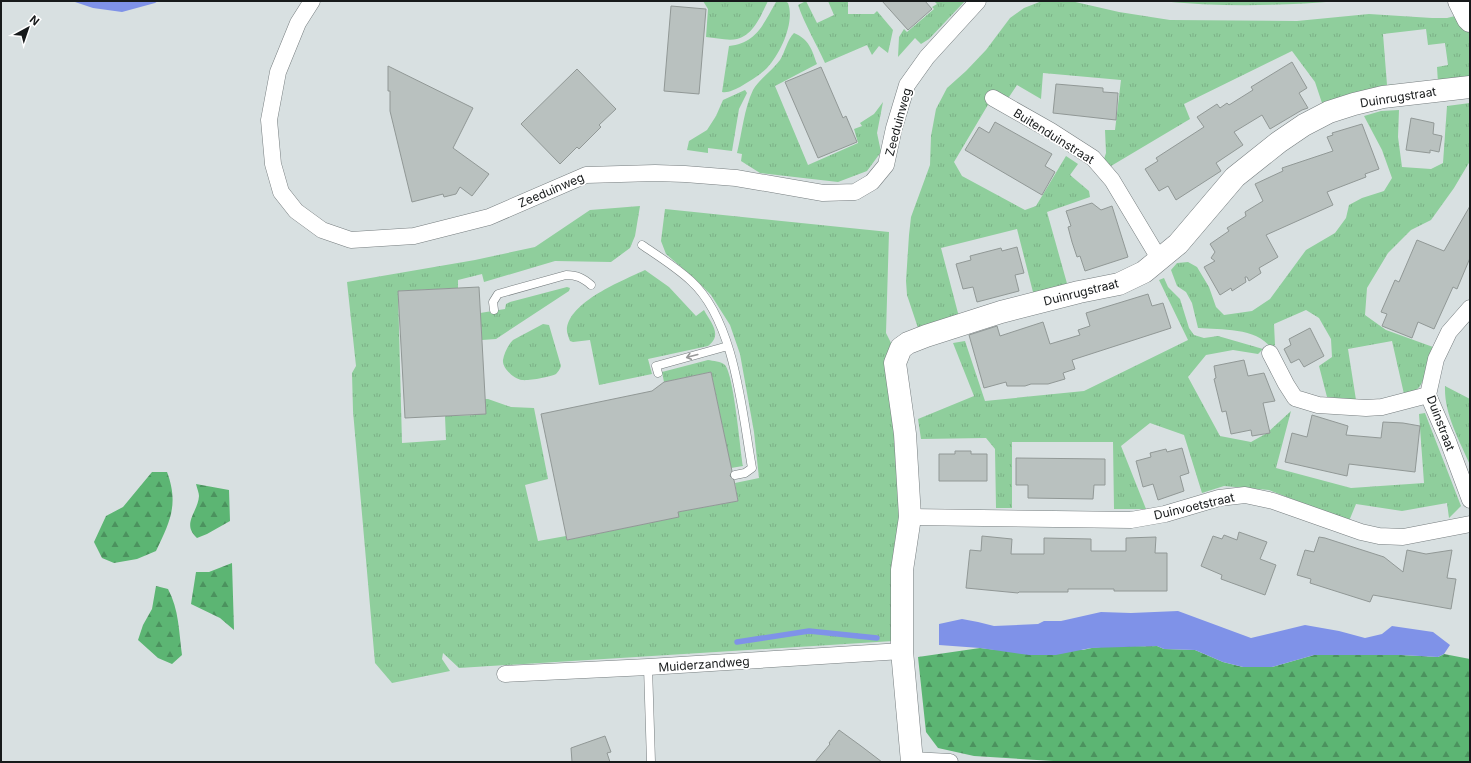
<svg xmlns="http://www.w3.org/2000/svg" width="1471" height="763" viewBox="0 0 1471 763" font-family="Inter,sans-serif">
<defs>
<pattern id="grass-tufts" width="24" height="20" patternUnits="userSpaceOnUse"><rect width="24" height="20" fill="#8fce9c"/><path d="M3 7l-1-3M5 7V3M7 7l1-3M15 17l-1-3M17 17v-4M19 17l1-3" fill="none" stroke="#7bb086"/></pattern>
<pattern id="forest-firs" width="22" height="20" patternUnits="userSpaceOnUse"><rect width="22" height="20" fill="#5cb573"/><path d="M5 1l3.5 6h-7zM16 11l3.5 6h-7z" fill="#4b925e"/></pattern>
</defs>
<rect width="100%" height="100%" fill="#d8e0e1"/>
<path fill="url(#grass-tufts)" d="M703 1H768C761 15 754 35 737 39 728 41 716 38 706 37L708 9Z
M779 1H785L788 3C795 22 781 53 767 68 759 76 750 81 740 87 733 90 729 93 722 92L729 46C757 43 763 24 776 2Z
M806 1 817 23 834 15 828 1H848V14H874L877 11 893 30 888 53 879 46 872 55 867 45 825 63C816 43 805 25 798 5Z
M934 1H965L929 39 921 44 915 38 898 57 899 37 904 29 907 32 934 9 932 7 937 4Z
M1042 1H1071L1119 12 1170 20 1297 21 1369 14 1432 18H1447L1459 15 1470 32V80L1438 83 1437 67 1448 65 1445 43 1428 45 1426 29 1383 34 1387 85 1399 84V88L1324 109 1315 82 1292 51 1184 104 1190 119 1111 166 1104 159 1106 153 1105 130H1115L1121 80 1043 73 1041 99 1017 85 1009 97 1006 99 995 93 954 162 962 176 1025 210 1036 206 1066 156 1078 164 1070 175 1089 191 1090 197 1047 212 1068 287 1034 296 1017 229 941 248 959 317 919 331 907 295 906 281 909 235 911 217 930 165 931 136 936 109 947 88 966 71 986 50 1010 18 1024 8Z
M1159 1H1340C1280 6 1219 7 1159 1Z
M794 33C809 39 812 50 817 64L775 86 808 165 858 143 854 129 862 126 860 123 874 114 883 102 877 133 881 152 867 171 838 182 760 173 741 161 742 154 737 153C742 133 744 109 753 90 759 79 772 71 780 60 785 52 787 40 794 33Z
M745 90 747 93 739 109 732 151 708 148V153L687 150 689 141 707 130 716 116 723 100Z
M1470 103V161L1454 188 1431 220 1411 230 1388 253 1367 288 1365 315 1386 330 1433 347C1430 357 1425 385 1416 390 1412 392 1407 393 1404 394L1392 341 1348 349 1356 400 1327 397 1319 366 1332 357 1331 339 1319 318 1306 310 1274 324 1275 345 1271 348C1256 327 1221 330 1198 328L1192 303 1186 292 1177 286 1171 270 1177 263 1188 262 1197 267 1209 287 1216 307 1224 315 1252 311 1270 299 1306 250 1335 233 1346 218 1349 205 1362 198 1384 191 1392 178 1382 150 1364 116 1381 111 1399 110 1398 137 1402 167 1431 169 1443 163 1447 106Z
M640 206 635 236 630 248 611 262 555 261 484 282 482 274 458 280V288L398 291 402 443 446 440 445 416 478 415 477 399H488L511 407 534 408 548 479 525 485 538 541 566 536 567 540 678 517V512L738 501 735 483 759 478 754 432 740 354 730 325 711 295 694 278 666 254 661 241 665 209 889 232 886 333 894 349 904 518 893 641 459 668 443 653 442 659 450 671 392 683 375 663 353 411 352 373 356 366 347 282 475 260 535 247 590 210Z
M645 270 669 287 696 316 704 310C711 323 723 335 708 346L648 359 652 374 599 385 590 340 573 342 570 341C569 339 568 335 567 332 565 303 624 280 645 270Z
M1164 278 1168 287 1180 299 1189 328 1194 335 1204 338 1218 336 1263 349 1258 354 1233 350 1206 355 1188 377 1220 436 1251 442 1267 433 1291 411 1276 468 1351 488 1424 483 1419 414 1425 413 1461 506 1449 518 1447 503 1402 511 1356 504 1349 521 1269 490 1224 486 1202 493 1184 435 1150 423 1121 446 1146 509H1114L1113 442H1012V508H996L995 449 986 438 921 439 918 419 974 396 953 343 965 341 985 401 1084 391 1188 340 1159 280Z
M567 287 570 288 569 291 496 339 482 340 480 313 505 309 506 304 510 302Z
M543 324 549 325 561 366C560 369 558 372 556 374 551 377 528 381 522 380 514 379 502 368 503 360 504 354 508 345 513 340Z
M708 360C713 361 721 361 725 365 734 376 740 448 743 466L731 468 711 372 664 382 662 372Z
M1445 386 1470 399V465C1459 439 1444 414 1445 386Z"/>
<path fill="url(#forest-firs)" d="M152 472H167C179 504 170 522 156 551L137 559 114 563 102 558 94 542 106 516 123 507Z
M196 484 229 490 230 521 207 534 197 538C181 524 198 512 199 496 199 493 197 488 196 484Z
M232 563 234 630 220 618 191 604 196 572H209Z
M156 586 168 589C179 609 179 633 182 655L172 664 158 658 138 640 143 625 152 609Z
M1157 646 1164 649 1195 650 1223 662 1243 667H1272L1314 655H1401L1438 657 1444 654 1470 659V762H1070L974 756 938 748 926 732 918 657 980 648 997 650H1083C1107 644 1133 647 1157 646Z"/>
<path fill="#7f92e8" d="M72 1H158L155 3 122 12 93 8Z
M1178 611 1251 638 1305 625 1339 631 1365 638 1382 634 1392 626 1433 632 1450 645 1444 654 1438 657 1401 655H1314L1272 667H1243L1223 662 1195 650 1164 649 1157 646 1091 648 1056 655H1029L980 648 939 645V624L962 619 978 622 994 626 1038 624 1044 621H1061L1101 612 1131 613Z"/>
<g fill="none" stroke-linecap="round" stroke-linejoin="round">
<path stroke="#7f92e8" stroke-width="5.5" d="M737 642 809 631 877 638"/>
</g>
<path fill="#b9c1bf" stroke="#919896" d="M882 1H925L932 9 908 30Z
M671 6 706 9 699 94 664 91Z
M1292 62 1307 88 1299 93 1308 108 1302 110 1270 129 1262 115 1234 132 1243 145 1216 163 1221 171 1176 200 1168 186 1159 191 1145 169 1158 161 1156 158 1204 127 1197 117 1217 104 1220 108 1227 103 1229 105 1253 90 1251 87Z
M388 66 473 108 453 148 489 174 472 196 460 187 456 194 444 197 443 194 412 202 390 111V91H388Z
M821 67 843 118 846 116 857 142 818 158 785 82Z
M577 69 616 109 599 125 601 127 579 149 577 147 560 164 521 124Z
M1056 84 1103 88V92L1118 93 1116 120 1053 113Z
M1411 118 1434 123 1433 134 1442 136 1439 152 1430 150V153L1406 150Z
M995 122 1052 154 1045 166 1055 172 1042 195 965 150 979 127 989 133Z
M1362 124 1379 169 1365 174 1366 177 1327 192 1333 205 1266 235 1278 257 1259 268 1261 273 1249 281 1247 277H1245L1246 282 1232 291 1231 288 1220 295 1204 267 1215 261 1211 258 1215 252 1210 244 1229 231 1227 228 1246 216 1245 212 1263 201 1255 184 1283 171 1282 168 1333 151 1327 137 1333 135 1332 133Z
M1092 203 1101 210 1112 206 1128 257 1085 271 1080 256 1077 257 1072 242 1068 227 1071 226 1066 211Z
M1470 206V258L1457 289 1453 287 1434 329 1418 322 1412 338 1382 326 1387 314 1381 312 1395 280 1399 282 1417 240 1444 251Z
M1017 247 1024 273 1015 275 1019 291 977 302 973 287 963 289 956 264 971 260 970 256 1001 248 1002 251Z
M479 287 486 414 405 418 398 291Z
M1148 294 1152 306 1163 303 1171 328 1072 360 1075 369 1063 373 1065 379 1048 384H1031L1025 386H1007L1006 382 984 388 969 335 997 326 1000 336 1043 322 1050 344 1080 335 1078 330 1090 326 1086 313Z
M1310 328 1324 356 1304 367 1299 359 1291 363 1284 349 1291 345 1289 339Z
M1244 360 1248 376 1264 373 1275 401 1263 403 1270 433 1252 436 1251 430 1231 434 1226 411 1222 412 1214 379 1216 378 1214 366Z
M711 372 732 471 730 476 734 480 738 501 678 512 679 517 567 540 541 414 652 391 664 382Z
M1312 415 1348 426 1346 435 1381 438 1383 422 1403 423 1420 426 1415 472 1349 464 1347 476 1285 462 1292 433 1307 437Z
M1182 448 1189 473 1180 476 1184 491 1158 500 1153 484 1143 487 1136 461 1151 457 1150 453 1166 449 1167 452Z
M955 451H971V454H987V481H939V454H955Z
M1016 458 1105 459V485H1094L1093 499 1028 498V485H1016Z
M1239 532 1267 542 1260 559 1276 565 1265 595 1221 579 1222 575 1201 566 1213 536 1222 539 1224 535 1237 540Z
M982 536 1012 539 1011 554H1044V538L1091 539V551H1126V538L1156 537 1155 553H1167V591H1114V589H1068V592H1019L1018 593 966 588 970 550 981 551Z
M1319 537 1325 538 1384 557 1403 572 1407 550 1426 554 1452 550 1447 578 1456 579 1451 609 1373 595 1370 602 1310 583 1311 579 1297 575 1305 550 1314 552Z
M839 730 861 746 882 762H815L830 744 829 743Z
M605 736 611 752 607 753 610 762H572L571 748Z"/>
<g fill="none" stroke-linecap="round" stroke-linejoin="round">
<g stroke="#767d7f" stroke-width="9">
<path id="lane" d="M642 245C658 256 676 267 691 281 735 321 742 412 752 468L745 473 735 475
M494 310 493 302 498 294 566 275C577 275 583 278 591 285
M658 373 656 366 728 346
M648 667 651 762"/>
</g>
<g stroke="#767d7f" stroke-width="17">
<path id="street" d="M312 1 298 23 278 72 269 120 273 164 281 192 296 211 322 230 351 240 414 236 489 217 586 175 655 173 685 174 736 178 823 193 855 192 872 182 886 165 894 128 907 85 927 57 978 1
M993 98 1051 131 1093 158 1112 180 1160 260
M1470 308 1449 332 1436 359 1428 395 1448 441 1470 500
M1270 353 1286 384 1295 398 1318 405 1366 408 1382 407 1428 395
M910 517 1131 520 1165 514 1219 498 1245 495 1273 501 1361 532 1379 536 1403 537 1470 524
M505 674 648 667 902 651
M912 760 950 762"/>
</g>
<g stroke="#767d7f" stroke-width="23">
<path id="secondary" d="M1459 1 1468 19 1470 21
M912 762 902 651V570L910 517 905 434 895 363 901 348 908 343 926 336 1001 312 1079 292 1119 284 1144 272 1178 244 1235 177 1279 142 1304 125 1329 112 1354 104 1383 97 1470 87"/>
</g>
<use href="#lane" stroke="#fff" stroke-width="8"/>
<use href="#street" stroke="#fff" stroke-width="16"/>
<use href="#secondary" stroke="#fff" stroke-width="22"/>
</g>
<defs><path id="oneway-shaft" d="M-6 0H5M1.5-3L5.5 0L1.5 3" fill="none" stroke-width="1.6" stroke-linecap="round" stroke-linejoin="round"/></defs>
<use stroke="#979898" href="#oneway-shaft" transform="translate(692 356) rotate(165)"/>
<g text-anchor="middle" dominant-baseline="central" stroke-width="3.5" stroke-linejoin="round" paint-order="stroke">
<g font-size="12" fill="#171a1b" stroke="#fff">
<text transform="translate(1398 97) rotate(-9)">Duinrugstraat</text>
<text transform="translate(898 122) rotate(-75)">Zeeduinweg</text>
<text transform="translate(1054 136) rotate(32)">Buitenduinstraat</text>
<text transform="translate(551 190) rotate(-23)">Zeeduinweg</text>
<text transform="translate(1081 292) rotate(-14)">Duinrugstraat</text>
<text transform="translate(1441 423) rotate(69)">Duinstraat</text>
<text transform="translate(1194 506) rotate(-13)">Duinvoetstraat</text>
<text transform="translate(704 664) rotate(-4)">Muiderzandweg</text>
</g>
</g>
<rect width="1471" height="763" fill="none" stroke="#171a1b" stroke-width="4"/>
<g transform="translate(28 28) rotate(40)" stroke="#ffffff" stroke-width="3" paint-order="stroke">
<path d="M0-3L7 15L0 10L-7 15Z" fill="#171a1b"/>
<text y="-6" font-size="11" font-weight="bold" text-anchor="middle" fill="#171a1b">N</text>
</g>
</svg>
